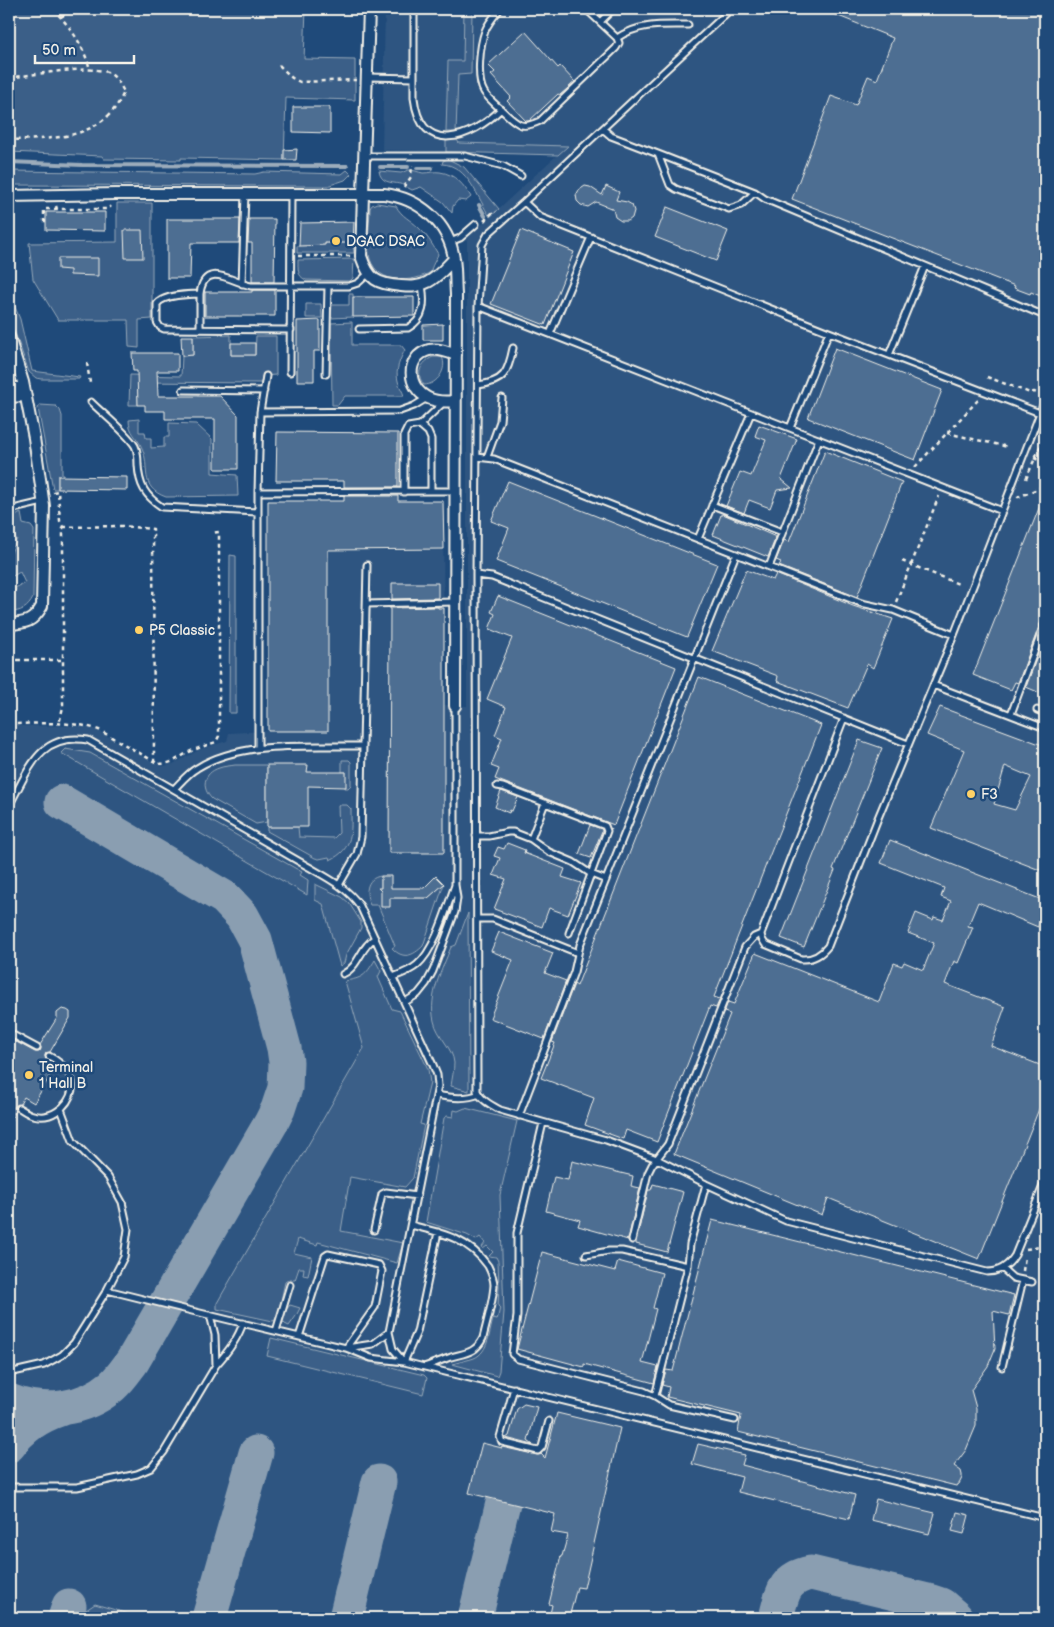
<svg xmlns="http://www.w3.org/2000/svg" width="1054" height="1627" viewBox="0 0 1054 1627" font-family="'Balsamiq Sans',sans-serif">
<rect width="100%" height="100%" fill="#1f4a7a"/>
<filter id="ink" filterUnits="userSpaceOnUse"><feTurbulence type="fractalNoise" baseFrequency=".02" numOctaves="2"/><feDisplacementMap in="SourceGraphic" scale="10" xChannelSelector="R" yChannelSelector="G"/><feConvolveMatrix kernelMatrix="1 2 1 2 8 2 1 2 1" color-interpolation-filters="sRGB"/></filter>
<g filter="url(#ink)">
<path fill="#2d5581" d="M385 9H1045V1618H9V726H74L89 727 97 730 155 763 164 766 173 764 201 749 227 741 229 733 268 731V501H443L444 705 467 706V238L557 155 382 150Z"/>
<path fill="#3a5f88" stroke="#97a8b8" d="M9 9H306L304 59 355 60V100L286 98 284 160 181 158V160L104 159 102 156 9 152Z
M464 9H472L471 74 458 75 456 132H446L448 61H463Z
M446 140H457L459 143 568 146 558 155 446 152Z
M448 159 464 167 499 209 490 217C478 199 468 165 442 164L443 161Z
M347 170 351 174 345 180 327 186 9 185V171L255 174 264 172 342 174Z
M408 170C414 170 418 172 423 173 429 173 434 171 440 172 455 174 464 185 471 197L466 201 458 200 453 206 452 213 443 202 421 187 412 190C408 188 404 185 400 184 390 182 381 183 379 171L401 173Z
M117 203H152V319L139 320V348L129 347 128 320H58L33 279 29 243 117 242Z
M377 203 396 206C402 217 410 219 419 228 427 235 432 244 438 254 436 260 431 266 431 272 412 283 379 285 370 259 366 246 370 222 370 208L372 205Z
M325 243H353L354 253H297V246L324 245Z
M354 259 353 278 350 281 306 280C297 276 298 269 298 260Z
M9 293 20 319 32 371 80 377 79 379H41L36 378 29 372 9 316Z
M349 294H353V317L331 318 332 305H349Z
M306 304H321L322 318H306Z
M352 322V345H401L405 350C400 359 395 370 398 381 399 387 403 391 404 396H345L338 405H332L331 323Z
M231 335V355H255L256 336H276V375L262 376V383L138 382V405H129L130 375 181 376 182 356 193 355V336Z
M433 357H442C448 369 437 385 424 385 415 374 421 362 433 357Z
M40 405 56 406 60 410 62 416V476H58V489H53L38 408Z
M139 419V432H145L146 438H151V448L164 447V437H169V423L196 424 212 439V473L237 475 238 496 166 497C138 487 151 468 142 448 137 436 129 433 129 420Z
M21 513 23 524 31 526 34 530 33 598C28 608 21 612 9 612V594L16 590 15 588 25 583 20 572 9 578V557L17 539 9 533C9 523 12 517 21 513Z
M230 555 236 556V713H229Z
M65 749 90 753 302 872 300 875 308 880 307 895 61 753Z
M342 760H349L351 762V785L348 788H345L346 772H342Z
M235 765H267V822L256 824 212 799C201 788 203 773 219 768 224 766 230 766 235 765Z
M338 805H347L351 809C351 831 354 849 330 860L329 857 319 859 315 858 267 831V827H298L299 837 334 838 339 833Z
M381 876V891L389 898H428L444 884 423 946C413 956 403 960 392 948L395 946 378 905H370C365 894 365 878 381 876Z
M315 884 342 897 349 903 361 922V928L346 955 344 963 340 966 323 904 315 900Z
M468 913 469 1091 451 1086C452 1079 454 1070 454 1063 453 1048 437 1036 434 1021 428 995 442 970 451 947L456 945Z
M375 960 381 971 378 977 392 1009 400 1011 428 1069 430 1083 420 1124 424 1125 413 1178 405 1187 350 1177 341 1231 403 1243 397 1263 318 1242 317 1245 298 1239 294 1253 312 1257 308 1276 303 1275 304 1268H299L295 1280H288L285 1282 277 1319 273 1321 217 1309V1303L364 1048 345 981C363 978 365 976 375 960Z
M465 1108 517 1121 500 1195 504 1312 499 1371 497 1376 452 1364C458 1362 465 1361 471 1359 488 1355 489 1334 493 1319L497 1320 500 1308 498 1306 499 1287 498 1261 496 1257 489 1256 493 1252 487 1246 483 1249 482 1247 485 1243 480 1237 476 1240 467 1235 426 1222 444 1118 447 1116 453 1117 454 1110 458 1111Z
M290 1305 300 1308 296 1316 289 1326 285 1324 282 1321 286 1310Z
M271 1338 424 1375 427 1378 423 1394 267 1356Z
M95 1604 143 1618H82L86 1610Z"/>
<g fill="none" stroke-linecap="round" stroke-linejoin="round">
<path stroke="#9cacbb" stroke-width="4" d="M9 162 82 165 347 166
M380 167H408
M417 168H432
M479 205 485 216"/>
<path stroke="#8a9eb1" stroke-width="35" d="M9 1401C43 1415 84 1410 112 1386 120 1379 126 1370 132 1362L271 1123 278 1109 285 1088 286 1062 284 1048 255 940 242 916 225 898 62 802
M9 1445C22 1427 39 1416 60 1409
M65 1618 69 1606
M209 1618 256 1453
M346 1618 379 1482
M475 1618 503 1503
M776 1618C782 1595 783 1578 811 1573L932 1602 941 1605 956 1618"/>
</g>
<path fill="#4d6e92" stroke="#f4f1e8" fill-rule="evenodd" d="M821 9H1045V298L1031 292 1030 294 1014 288 1015 286 792 199 831 96 856 105 868 76 877 80 893 38Z
M525 31 558 68 560 66 575 82 560 95 558 94 529 121H526L507 101 511 97 491 75 495 72 488 65Z
M293 107H330V133L293 132Z
M297 149 296 160H284V150Z
M585 186 590 187 602 195 606 186 619 192 616 200 627 202 632 205 634 211 632 218 628 221H621L615 217 613 209 596 202 588 207 581 205 577 201 576 195 579 190Z
M667 207 728 231 716 261 655 237Z
M46 212H105V231L46 230Z
M167 219H240L239 243H191L190 278H167Z
M249 219H275L274 282H252V243H248Z
M354 222 353 243H325V245L299 246 300 223Z
M124 230H142L143 258H125Z
M521 230 574 252 545 325 491 304Z
M58 258H98V276L70 275V270L58 269Z
M252 290H275V316H205V292H252Z
M353 297H414V316L353 317Z
M320 320V351H314V381H297V321Z
M443 324V340H423V325Z
M181 336H193V355L182 356Z
M231 343H255V355H231Z
M835 348 942 390 915 460 808 418Z
M132 353H178V371H157L158 396H220L238 415V469H215V419H165V411H145V405H138L137 371H133Z
M759 425 797 439 781 479 792 488 777 490 770 508 749 500 744 513 726 506 740 472 751 476 766 440 755 436Z
M277 432 398 433V487H344V481H276Z
M825 451 902 482 857 597 779 566 781 562 776 560 784 540 789 542Z
M58 476 127 477V490L58 489Z
M508 481 717 564 687 637 496 561 509 528 491 521Z
M1045 493V619L1041 621 1018 683 1015 682 1011 690 973 675Z
M344 496H398V501H443L444 549 328 550V731H268V501H344Z
M723 514 776 537 768 557 713 535 721 515H723Z
M746 570 773 580 776 574 853 606 893 619 873 668 867 664 848 708 777 681 778 676 712 651Z
M392 583H438V598L392 599Z
M498 596 676 667 614 825 495 779 499 769 491 766 502 738 495 735 506 707 487 699 512 638 489 629 495 614 491 612Z
M438 607V608H444V853H389L390 608Z
M1045 635V695L1026 687Z
M699 677 821 725 714 997 720 999 716 1008 710 1006 657 1142 626 1130 623 1139 585 1125 594 1098 541 1078 555 1043 552 1042 574 984 577 986Z
M940 707 1045 746V872L931 828 964 750 927 735ZM1005 766 1031 777 1015 810 994 804Z
M859 740 882 748 833 869 835 870 804 947 781 938Z
M267 765H308L307 772H346V787L308 786V827H267Z
M501 791 518 797 512 811 510 810 509 813 495 807Z
M590 825 602 829V831L591 858 579 854Z
M890 840 1045 901V908L1038 927 978 902 968 926 973 927 958 963 954 961 945 984 1005 1007 991 1046 1045 1067V1094L979 1259 828 1198 822 1215 674 1154 730 1014 724 1012 728 1002 734 1004 755 953 879 1002 894 963 902 966 904 962 923 970 934 943 908 933 916 913 933 920 934 917 943 920 951 901 941 897 944 888 881 863Z
M507 843 525 850 524 853 565 869 562 877 581 883 568 915 549 908 542 927 494 909 506 879 493 875 500 858 494 856 498 847 504 849Z
M381 876H391V888H424L436 876 444 884 428 898H390V907H381V891L378 888H381Z
M499 932 553 953 545 973 566 981 544 1039 490 1018 513 960 491 951Z
M62 1009 67 1010 70 1012V1018L50 1052 46 1053 45 1056 46 1060 56 1066 34 1103 24 1097 20 1104 15 1106 16 1111 9 1123V1099L14 1091 9 1088V1038L35 1052H39L41 1048 40 1045 57 1018V1013Z
M572 1161 633 1176 631 1186 640 1188 628 1240 578 1226 580 1220 546 1211 554 1177 568 1180Z
M653 1184 683 1192 667 1252 636 1244V1242L648 1190H651Z
M712 1220 1014 1295 1009 1315 993 1311 995 1349 988 1366 971 1390 976 1408V1426L966 1450 954 1466 961 1471 962 1475V1478L959 1484 956 1486 738 1432 741 1415 667 1397 669 1387 662 1385 666 1370 673 1371Z
M542 1252 615 1271 618 1261 662 1273 653 1308 656 1309 642 1363 658 1367 654 1383 584 1364V1367L517 1349Z
M524 1404 537 1407 528 1441 533 1445 506 1438 509 1436 517 1409Z
M557 1413 620 1428 584 1588 577 1587 569 1618H549L552 1605 549 1604 561 1556H562L568 1535 551 1532 555 1514 469 1493 482 1443 502 1448V1447L537 1455 541 1454 545 1458Z
M698 1444 745 1455 742 1465 855 1495 849 1519 738 1492 742 1477 692 1464Z
M876 1499 935 1513 929 1534 871 1520Z
M957 1512 969 1515 964 1534 952 1531Z"/>
<g fill="none" stroke-linecap="round" stroke-linejoin="round">
<g stroke="#f4f1e8" stroke-width="9">
<path id="service" d="M414 9V98C421 157 471 139 501 109
M500 9C495 15 488 23 485 31 480 45 476 79 484 92 489 100 499 107 506 114 519 126 523 129 540 121L616 48 619 43 617 38 586 9
M600 22 613 9
M617 38C639 23 663 25 688 25
M368 77 414 78
M603 129 611 136 658 154 670 185 676 189 729 209 741 205 755 192 765 199 1045 316
M658 154 755 192
M365 156H465L503 166 521 176
M524 202 540 217 829 332 1045 415
M450 242 460 238 476 224
M242 284 245 194
M478 306 1002 511
M200 329V294
M359 329 408 328C425 319 425 302 422 285
M291 330 164 329 160 327 157 322V304C163 295 190 294 200 294 204 260 232 282 251 286H349L358 283 369 273
M550 334 591 237
M889 355 925 266
M290 372 291 194
M326 374 328 286
M478 385C504 382 508 373 513 348
M183 390 264 391
M91 402C103 414 126 432 135 446 138 452 138 459 138 465 139 485 145 496 162 507L257 512
M260 412 400 411 414 406 427 398
M420 425 443 403
M790 428 829 332
M477 457 494 459 861 603 893 610 954 635
M487 457 500 421 502 398
M431 491H455
M258 492 431 491V439L428 432 420 425 408 427 404 435V492
M712 505 782 532
M9 510 43 502
M698 539 751 413
M769 567 819 439
M476 575 478 306 482 245 488 234 524 202 731 9
M366 604 455 602
M933 685 1045 728
M1037 710 1045 713
M1011 714 1045 623
M844 718 761 934 762 939 765 944 801 959C813 960 821 955 828 946L878 818 954 635 1045 400
M908 744 492 577 476 575 477 1091C481 1100 491 1105 500 1110L606 1140 657 1159 706 1184 786 1221 987 1272C1000 1272 1009 1265 1015 1255L1045 1181
M258 747V492L260 412 266 376
M497 786 503 787 605 826 607 831 569 933
M174 789C181 782 188 773 197 768 241 740 312 747 363 746
M9 806C29 770 39 732 88 740L307 866C326 877 347 887 360 906L433 1065 437 1075 438 1086 389 1332 393 1349 404 1362 1045 1518
M476 836H489L508 832H513L531 839 549 852 573 862 591 874 606 880
M531 839 545 803
M339 885 357 854 361 837 367 565
M455 885V706
M477 919H493L578 953
M343 974C359 967 360 947 375 938
M393 977C401 974 410 971 417 965 435 950 447 907 455 885L457 898 455 912 433 971 426 984 418 994 405 1002
M9 1033 37 1048
M437 1095C451 1098 466 1100 479 1094
M19 1108C23 1110 28 1114 33 1115 50 1120 68 1108 72 1090 75 1076 61 1062 49 1056
M519 1116 574 972 580 945 736 554
M543 1123 517 1233V1316L512 1354 518 1359 644 1391 655 1396 669 1405 735 1420
M411 1225C442 1233 468 1238 488 1266 491 1272 494 1278 494 1285 493 1302 487 1321 483 1338 476 1353 465 1353 451 1357 442 1360 433 1364 424 1367
M374 1230 382 1194 386 1192 417 1196
M632 1240 648 1173 652 1165 668 1144 745 947 754 937 761 934
M586 1255 609 1251H622L688 1266
M1003 1269 1013 1278 1032 1282
M107 1290C186 1310 266 1329 346 1348L375 1307 382 1271 379 1265 328 1254 325 1256 299 1337
M210 1315 215 1335 216 1365C227 1353 238 1339 243 1323
M276 1331 290 1285
M389 1332 373 1344 346 1348 371 1358 404 1362 417 1332 438 1232
M1002 1367 1023 1280
M9 1373 44 1365 62 1355 74 1343 107 1290 124 1257 128 1229 122 1202 108 1177 73 1141 61 1109
M514 1388 500 1437 502 1442 538 1451 542 1447 549 1421
M655 1396 688 1266 690 1244 706 1184
M9 1487H77L137 1474 151 1468 164 1452 216 1365"/>
</g>
<g stroke="#f4f1e8" stroke-width="14">
<path id="minor" d="M369 9 361 256C369 280 377 284 401 286 411 287 419 287 428 282 438 277 446 267 454 259
M9 196 115 194H384C419 198 449 223 454 259 456 271 455 283 456 294L455 706
M9 337 23 382 34 438 44 506 42 606C33 622 26 623 9 624
M9 388H23
M9 397 25 396
M455 401C446 402 436 402 428 398 407 388 405 357 429 350 438 348 448 352 456 355"/>
</g>
<path stroke="#f4f1e8" stroke-width="2.5" stroke-dasharray="4 4" stroke-linecap="butt" d="M53 9C72 29 82 43 90 69
M61 17 72 9
M279 65 292 78 300 82 356 80
M9 78C30 75 89 65 107 72 116 76 120 84 124 92 104 140 53 139 9 140
M404 187 411 177 412 165
M56 206 57 209H108L111 206
M46 221H44V209H57
M484 221 494 211 496 212
M298 256H350
M87 363 90 383
M987 377 1030 393 1034 392 1040 394
M947 433 1008 447
M1034 458 1045 463
M915 467 979 399
M1026 479 1045 435
M53 492 58 491 60 521 63 527V707L59 724
M1019 496 1018 497 1045 486
M63 527 122 526 153 529 154 761
M902 561 961 585
M896 602 939 496
M9 660H63
M9 724C37 724 73 720 99 730L157 763C170 766 178 758 189 752 198 748 207 745 216 742L219 736V532L212 533
M1026 1249 1040 1247 1045 1250
M1023 1271 1025 1256"/>
<use href="#service" stroke="#1f4a7a" stroke-width="5"/>
<use href="#minor" stroke="#1f4a7a" stroke-width="10"/>
</g>
</g>
<g fill="#ffd166" stroke="#1f4a7a" stroke-width="2">
<circle cx="336" cy="241" r="5"/>
<circle cx="139" cy="630" r="5"/>
<circle cx="971" cy="794" r="5"/>
<circle cx="29" cy="1075" r="5"/>
</g>
<g text-anchor="middle" dominant-baseline="central" stroke-width="5" stroke-linejoin="round" paint-order="stroke">
<g font-size="14" fill="#f4f1e8" stroke="#1f4a7a" text-anchor="start">
<text x="346" y="241">DGAC DSAC</text>
<text x="149" y="630">P5 Classic</text>
<text x="981" y="794">F3</text>
<text x="39" y="1067">Terminal<tspan x="39" dy="16">1 Hall B</tspan></text>
</g>
</g>
<rect width="1054" height="1627" fill="none" stroke="#1f4a7a" stroke-width="30"/>
<rect x="15" y="15" width="1024" height="1597" fill="none" stroke="#f4f1e8" stroke-width="2" filter="url(#ink)"/>
<path d="M35 55v8h99v-8" fill="none" stroke="#f4f1e8" stroke-width="2.5"/>
<text x="42" y="55" font-size="15" fill="#f4f1e8" stroke="#1f4a7a" stroke-width="4" paint-order="stroke">50 m</text>
</svg>
